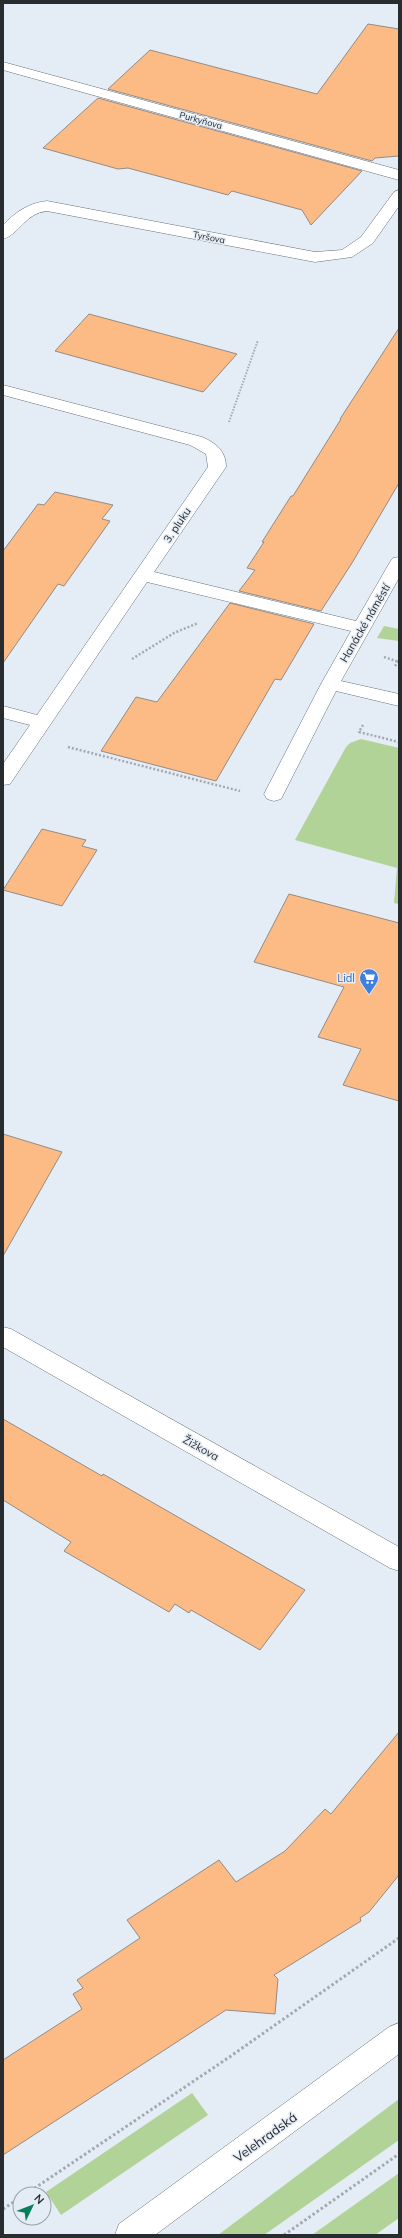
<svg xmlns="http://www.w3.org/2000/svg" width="402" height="2238" viewBox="0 0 402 2238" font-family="Mulish,sans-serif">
<rect width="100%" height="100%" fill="#e4ecf5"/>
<path fill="#b1d398" d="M384 626 399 629V641L377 638Z
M361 739 399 748V904L394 903 397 868 295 840 346 747 350 743Z
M192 2093 208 2115 61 2215 46 2192Z
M399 2099V2140L264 2235H218Z
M399 2173V2218L375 2235H312Z"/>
<path fill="#fcbb85" stroke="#948b84" d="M368 24 399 29V156L375 158 372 161 108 89 150 50 317 94Z
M98 98 362 171 311 225 302 210 232 191 228 195 128 168 118 169 43 148Z
M89 314 237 354 203 392 55 351Z
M399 328V483L352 563 321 611 239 591 255 570 247 568 264 542H262L291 496H293L341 419H340Z
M55 492 113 505 102 519 110 521 64 586 58 584 3 663V551L38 504 44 505Z
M230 603 314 624 281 680 275 679 216 781 101 751 136 697 157 702Z
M42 829 86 840 82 846 97 850 62 906 3 890Z
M289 894 399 923V1101L343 1085 361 1049 318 1037 344 987 254 962Z
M3 1134 62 1152 3 1256Z
M3 1419 102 1476 103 1474 305 1590 260 1650 191 1610 189 1613 175 1604 169 1612 64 1551 71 1542 3 1500Z
M399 1732V1875L369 1912 360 1918 361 1921 274 1975 278 1979 275 2014 226 2010 3 2155V2060L82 2009 73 1994 83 1988 77 1980 140 1938 127 1920 219 1860 236 1882 285 1851 325 1809 331 1814Z"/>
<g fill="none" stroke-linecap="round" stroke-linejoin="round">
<g stroke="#697078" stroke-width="1">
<path id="minor" d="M3 62 399 170V180L3 70Z
M399 190V206L373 243 352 257 315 262 47 211C25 213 20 234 3 239V225C16 212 28 203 47 201L315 252 342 250 361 237 394 192Z
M3 385 202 437C216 443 226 451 226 467L154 572 356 621 390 562 393 558 399 557V578L341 681 399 694V706L336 691 281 799 274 801 267 799 264 794 321 684 351 631 147 582 10 784 3 785V764L30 725 3 718V706L37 715 208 467 206 454 190 445 3 395Z
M3 1327 11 1329 399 1547V1571L390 1568 3 1347Z"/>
</g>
<g stroke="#697078" stroke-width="1">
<path id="major" d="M399 2023V2054L155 2235H115L119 2224 389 2027Z"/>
</g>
<path stroke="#a3a9b0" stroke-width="2" stroke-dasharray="1.5 1.5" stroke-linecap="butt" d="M229 422 258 340"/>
<path stroke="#a3a9b0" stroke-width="2.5" stroke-dasharray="2 2" stroke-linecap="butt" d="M384 657 399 662
M132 659 174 633 198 623
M395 666 399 660
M363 725 359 732 399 742
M68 747 240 791"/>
<path stroke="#a3a9b0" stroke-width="3" stroke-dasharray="2.5 2.5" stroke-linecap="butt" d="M26 2194 228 2058 399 1938
M3 2209 20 2198
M284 2235 399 2154"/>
<use href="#minor" fill="#fff" fill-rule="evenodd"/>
<use href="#major" fill="#fff" fill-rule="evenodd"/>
</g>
<defs>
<g id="supermarket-pin" transform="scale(1)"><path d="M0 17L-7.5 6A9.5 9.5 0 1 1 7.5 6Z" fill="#3f7fe0" stroke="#e4ecf5"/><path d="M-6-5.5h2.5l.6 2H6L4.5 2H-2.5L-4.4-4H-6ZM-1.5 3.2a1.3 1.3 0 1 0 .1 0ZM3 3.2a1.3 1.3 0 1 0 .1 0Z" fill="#fff"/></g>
</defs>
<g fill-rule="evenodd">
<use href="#supermarket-pin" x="369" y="978"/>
</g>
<g text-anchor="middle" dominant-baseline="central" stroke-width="3" stroke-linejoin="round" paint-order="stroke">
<g font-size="9" fill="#292c2f" stroke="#e4ecf5">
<text transform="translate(201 120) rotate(15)">Purkyňova</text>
<text transform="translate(209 237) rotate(11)">Tyršova</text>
</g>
<g font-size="11" fill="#292c2f" stroke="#e4ecf5">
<text transform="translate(177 525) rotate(-56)">3. pluku</text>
<text transform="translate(365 623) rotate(-60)">Hanácké náměstí</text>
<text transform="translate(201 1448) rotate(29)">Žižkova</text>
</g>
<g font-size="11" fill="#366cbe" stroke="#e4ecf5" text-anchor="end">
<text x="355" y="978">Lidl</text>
</g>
<g font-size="13" fill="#292c2f" stroke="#e4ecf5">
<text transform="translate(265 2137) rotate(-36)">Velehradská</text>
</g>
</g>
<rect width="402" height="2238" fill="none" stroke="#292c2f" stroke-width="8"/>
<g transform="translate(32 2206) rotate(47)"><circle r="19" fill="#e4ecf5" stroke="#999fa6"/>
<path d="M0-3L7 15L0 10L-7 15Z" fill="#077e5c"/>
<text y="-6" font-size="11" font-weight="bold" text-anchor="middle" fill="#292c2f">N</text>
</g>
</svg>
